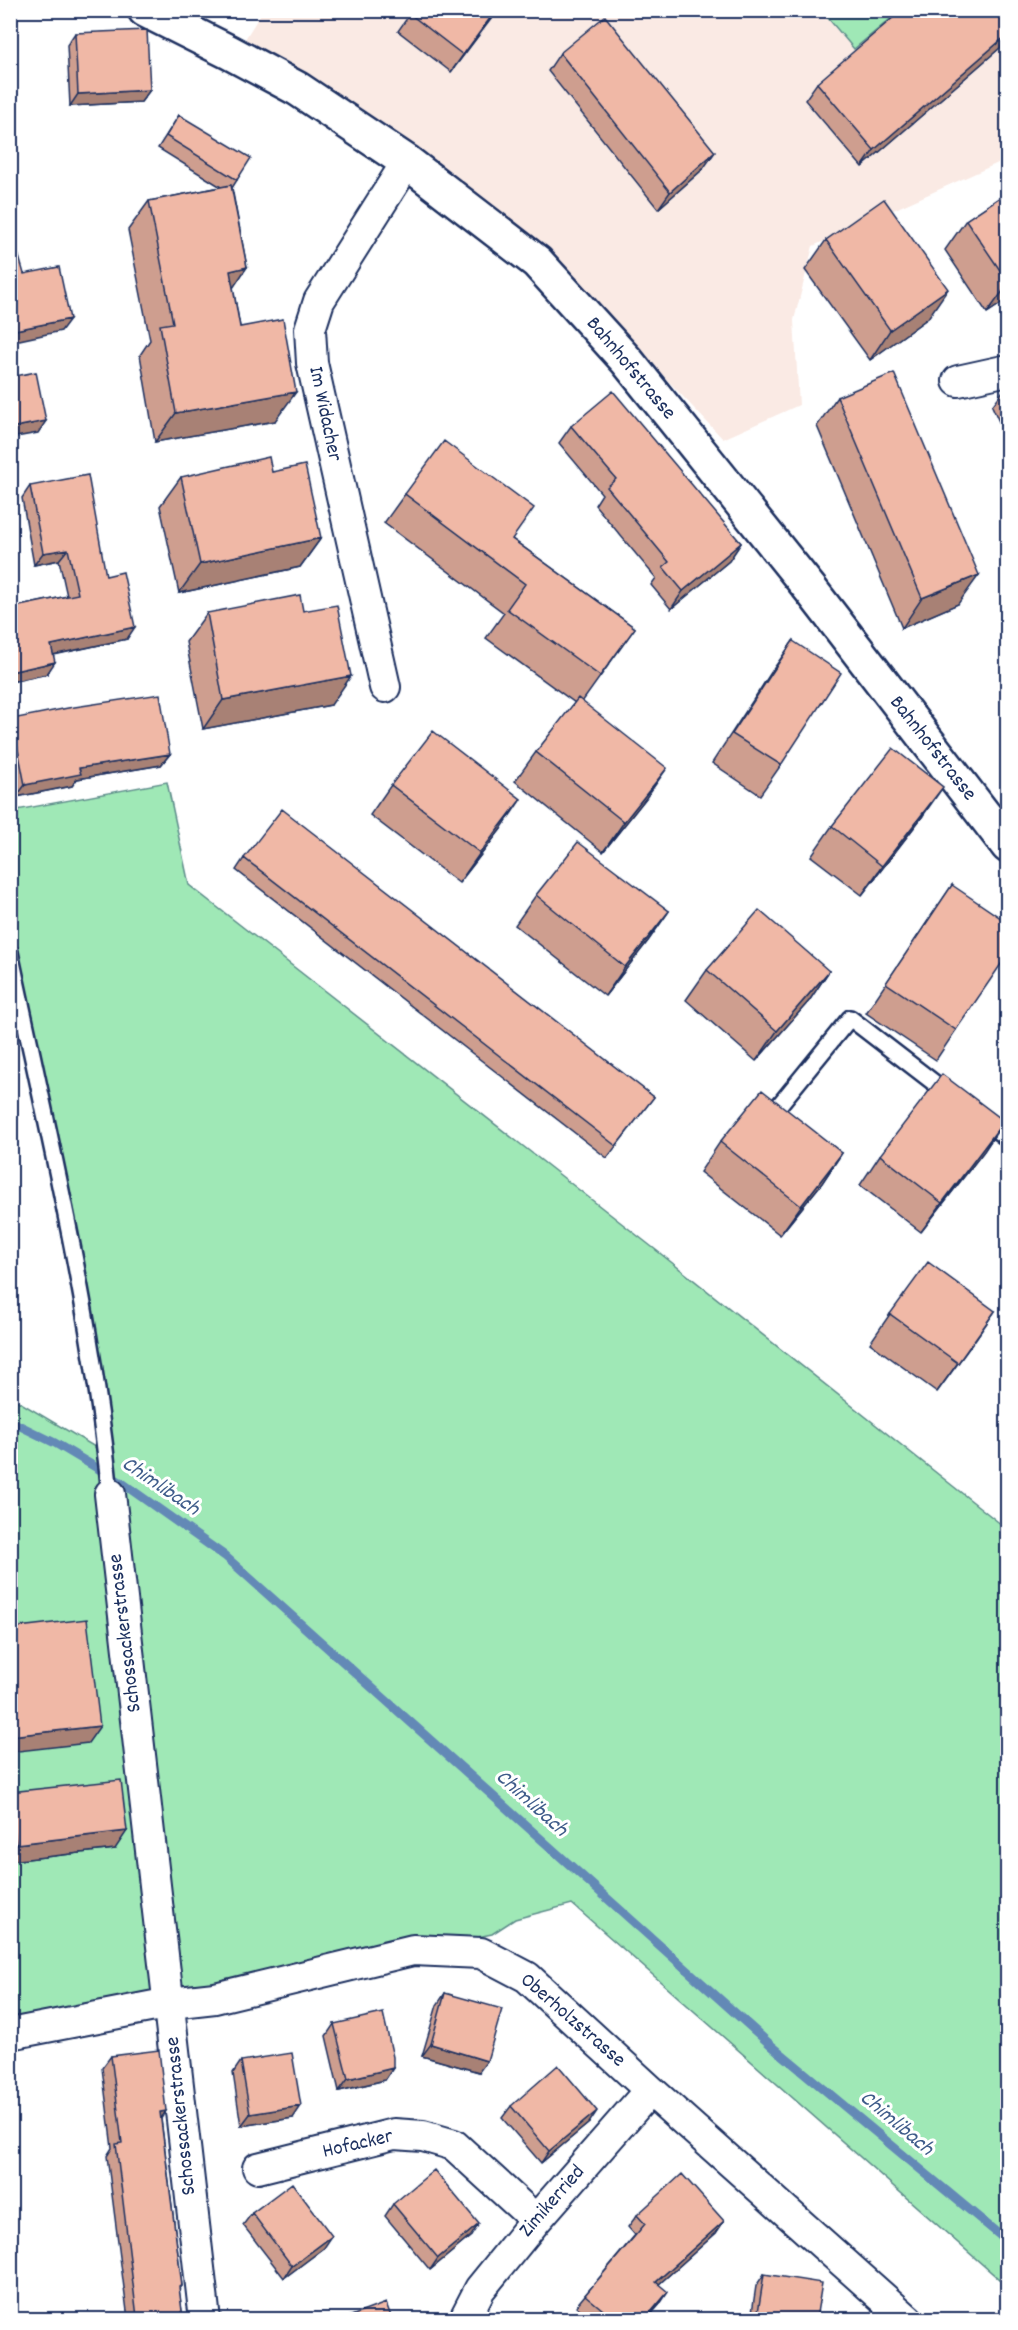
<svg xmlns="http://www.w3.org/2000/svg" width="1018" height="2330" viewBox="0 0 1018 2330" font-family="Dekko,sans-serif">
<rect width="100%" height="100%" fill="#fff"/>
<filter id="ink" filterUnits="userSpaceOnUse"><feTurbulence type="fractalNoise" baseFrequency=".0167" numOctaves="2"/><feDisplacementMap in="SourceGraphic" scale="12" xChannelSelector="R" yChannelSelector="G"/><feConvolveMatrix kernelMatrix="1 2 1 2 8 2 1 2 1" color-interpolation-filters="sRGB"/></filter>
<g filter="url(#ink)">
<path fill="#faeae4" d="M263 10 1007 11V159L813 246 794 320 799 405 723 439 553 259 242 44Z"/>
<path fill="#9fe8b6" stroke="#5d8c8a" stroke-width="1.5" d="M822 11H900L854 49Z
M167 782 189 885 661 1254 1007 1529V2286L572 1904 515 1919 492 1934 11 2034V1397L105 1453 11 952V811Z"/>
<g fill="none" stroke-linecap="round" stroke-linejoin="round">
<path stroke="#6489b6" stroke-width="9" d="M10 1421 55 1443 122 1483 225 1556 772 2046 1008 2242"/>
<g stroke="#1b2f5e" stroke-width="20">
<path id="lane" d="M10 952C48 1132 92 1312 110 1494
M981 1119 1008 1139
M767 1120 850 1018 950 1095"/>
</g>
<g stroke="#1b2f5e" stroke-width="34">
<path id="street" d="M958 381 1008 370
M385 687 312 363 310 329 319 301 407 162
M110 1494 205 2320
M10 2034 170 2003 215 1998 413 1950 481 1953 527 1977 650 2090 908 2320
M258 2168 394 2134 423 2136 454 2145 536 2220
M464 2320 480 2289 536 2220 650 2090"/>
</g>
<g stroke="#1b2f5e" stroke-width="38">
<path id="secondary" d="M145 10 229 52 298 89 407 162 537 262 627 361 811 590 1008 846"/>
</g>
<use href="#lane" stroke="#fff" stroke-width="15"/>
<use href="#street" stroke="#fff" stroke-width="30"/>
<use href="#secondary" stroke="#fff" stroke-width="33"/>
</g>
<path fill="#ce9e8f" stroke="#1b2f5e" stroke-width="1.5" d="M714 10H724L718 15Z
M1008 10V41L862 167 805 100 817 83Z
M410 14H495L451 72 398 31Z
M75 33 150 90 141 102 70 106 67 45Z
M560 53 703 169 658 209 548 71Z
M179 115 237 180 232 188 247 267 233 287 240 327 275 421 155 442 140 355 150 340 128 230 149 201 221 187 158 148Z
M1008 192V299L987 313 945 250 966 220Z
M826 240 928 318 870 360 805 270Z
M1008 384V442L992 406Z
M837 397 958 604 902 628 817 426Z
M571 426 741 543 729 561 671 609 651 585 656 578 595 505 602 494 559 443Z
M272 472 321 538 300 567 179 593 160 506 181 477Z
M30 486 106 576 127 639 54 655 47 674 10 682V608L67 596 59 560 34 565 22 498Z
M405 494 512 539 635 628 582 702 646 798 603 852 515 781 536 752 575 703 486 638 504 613 384 523Z
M303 611 331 705 203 729 186 642 207 613Z
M793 641 781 765 760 795 712 763 772 671Z
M12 719 170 754 161 765 77 779 72 786 16 797 10 767V721Z
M391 785 501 829 459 883 370 815Z
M922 817 862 895 811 856 832 826Z
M244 858 654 1097 607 1158 236 870Z
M952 885 956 1030 936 1060 866 1013Z
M536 895 669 911 648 941 605 996 515 925Z
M707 970 829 971 809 1001 756 1061 686 1000Z
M1004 1121 984 1151 921 1232 860 1185 880 1155Z
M720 1142 842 1153 822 1183 780 1235 700 1172Z
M995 1311 937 1392 870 1343 890 1314Z
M10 1792 115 1849 10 1861Z
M445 1993 479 2072 422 2056 437 2005Z
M334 2024 393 2068 385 2080 339 2091 326 2036Z
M111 2056 161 2119 182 2286 179 2290 183 2319H128L107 2156 112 2148 102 2068Z
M241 2061 293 2118 241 2126 233 2073Z
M511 2106 589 2123 541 2163 502 2118Z
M393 2204 471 2236 430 2270 385 2216Z
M252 2213 324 2248 284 2278 243 2225Z
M637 2215 724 2221 716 2233 658 2285 660 2304 647 2319H592L576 2306 585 2295 635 2235 628 2227Z
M764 2274 816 2319H751L756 2286Z"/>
<path fill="#a88174" stroke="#1b2f5e" stroke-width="1.5" d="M496 10H497L451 72 463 55Z
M1008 34V41L862 167 874 150Z
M150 90 141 102 70 106 78 94Z
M715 152 703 169 658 209 670 192Z
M247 267 227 297 230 271Z
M1008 284V299L987 313Z
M948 289 928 318 870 360 890 330Z
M70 319 61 331 10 342V331Z
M296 392 275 421 155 442 176 413Z
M46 421 38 433 10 438V428Z
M321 538 300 567 179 593 200 564Z
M741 543 729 561 671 609 683 591Z
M68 549 59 560 34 565 43 553Z
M979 575 958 604 902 628 922 598Z
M135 627 127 639 43 657 51 645Z
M55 662 47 674 10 682V672Z
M351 676 331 705 203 729 223 700Z
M170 754 161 765 77 779 72 786 16 797 25 785 79 768Z
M667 768 646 798 603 852 624 822Z
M943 787 922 817 862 895 882 866Z
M521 799 501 829 459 883 480 853Z
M669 911 648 941 605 996 625 967Z
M829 971 809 1001 756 1061 777 1031Z
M1004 1121 984 1151 921 1232 942 1203Z
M842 1153 822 1183 780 1235 801 1206Z
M995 1311 975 1340 937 1392 958 1363Z
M100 1726 88 1743 10 1752V1736Z
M127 1831 115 1849 10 1861V1853L16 1844Z
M431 2044 487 2061 479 2072 422 2056Z
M393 2068 385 2080 339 2091 348 2079Z
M301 2106 293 2118 241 2126 250 2114Z
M166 2111 158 2123 160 2112Z
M597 2111 589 2123 541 2163 549 2151Z
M724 2221 716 2233 648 2294 656 2282Z
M479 2224 471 2236 430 2270 438 2258Z
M332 2236 324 2248 284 2278 292 2266Z
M668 2292 660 2304 647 2319H645Z"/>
<path fill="#f0b8a6" stroke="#1b2f5e" stroke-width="1.5" d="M413 10H496L463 55 410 14Z
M902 10H1008V34L874 150 817 83Z
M605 16 715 152 670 192 560 53Z
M147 30 150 90 78 94 75 33Z
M179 115 251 158 237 180 166 136Z
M231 185 247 267 230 271 240 327 283 319 296 392 176 413 160 325 173 323 149 201Z
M1008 192V282L966 220Z
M884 199 948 289 890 330 826 240Z
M10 225 24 274 59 267 70 319 10 331Z
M36 372 46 421 10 428V377Z
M894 373 979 575 922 598 837 397Z
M613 391 741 543 683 591 663 567 669 562 607 487 616 479 571 426Z
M444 441 534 508 512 539 635 628 600 676 507 609 525 584 405 494Z
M269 457 272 472 305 465 321 538 200 564 181 477Z
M88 475 106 576 123 572 135 627 51 645 55 662 10 672V608L78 594 68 549 43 553 30 486Z
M300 595 303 611 337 605 351 676 223 700 207 613Z
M793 641 841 673 781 765 732 734Z
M160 694 170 754 79 768 81 774 25 785 12 719 68 708Z
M578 698 667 768 624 822 536 752Z
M433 731 521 799 480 853 391 785Z
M893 748 943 787 882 866 832 826Z
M282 809 654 1097 616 1146 244 858Z
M578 842 669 911 625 967 536 895Z
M952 885 1008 923V954L956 1030 886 983Z
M759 910 829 971 777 1031 707 970Z
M942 1074 1004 1121 942 1203 880 1155Z
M762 1090 842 1153 801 1206 720 1142Z
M928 1262 995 1311 958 1363 890 1314Z
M87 1619 100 1726 10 1736V1628Z
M121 1780 127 1831 16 1844 10 1792Z
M445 1993 502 2009 487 2061 431 2044Z
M383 2013 393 2057V2068L348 2079 334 2024Z
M159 2050 166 2111 160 2112 182 2286 179 2287 183 2319H135L134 2317H137L116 2144 122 2143 111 2056Z
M292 2053 301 2106 250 2114 241 2061Z
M558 2065 597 2111 549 2151 511 2106Z
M434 2170 479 2224 438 2258 393 2204Z
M682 2174 724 2221 656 2282 668 2292 645 2319H614L585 2295 645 2224 637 2215Z
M292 2183 332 2236 292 2266 252 2213Z
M764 2274 822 2283 816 2319H757Z
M386 2303 392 2319H343Z"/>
</g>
<g text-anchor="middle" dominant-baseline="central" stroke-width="6" stroke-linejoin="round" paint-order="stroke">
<g font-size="21" fill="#1b2f5e" stroke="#fff">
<text transform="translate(630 369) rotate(50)">Bahnhofstrasse</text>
<text transform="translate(324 414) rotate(78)">Im Widacher</text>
<text transform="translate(932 749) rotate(52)">Bahnhofstrasse</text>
<text transform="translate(126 1633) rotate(-97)">Schossackerstrasse</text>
<text transform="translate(572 2021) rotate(41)">Oberholzstrasse</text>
<text transform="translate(182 2116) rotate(-96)">Schossackerstrasse</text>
<text transform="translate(358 2145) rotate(-13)">Hofacker</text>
<text transform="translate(553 2202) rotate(-49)">Zimikerried</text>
</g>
<g font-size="22" font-style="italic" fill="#3f5c8a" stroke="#fff">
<text transform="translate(160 1487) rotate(34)">Chimlibach</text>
<text transform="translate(531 1804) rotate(42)">Chimlibach</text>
<text transform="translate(896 2124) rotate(40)">Chimlibach</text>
</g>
</g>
<rect width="1018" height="2330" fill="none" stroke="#fff" stroke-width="36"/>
<rect x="18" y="18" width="982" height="2294" fill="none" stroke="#1b2f5e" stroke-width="2" filter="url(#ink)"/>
</svg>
